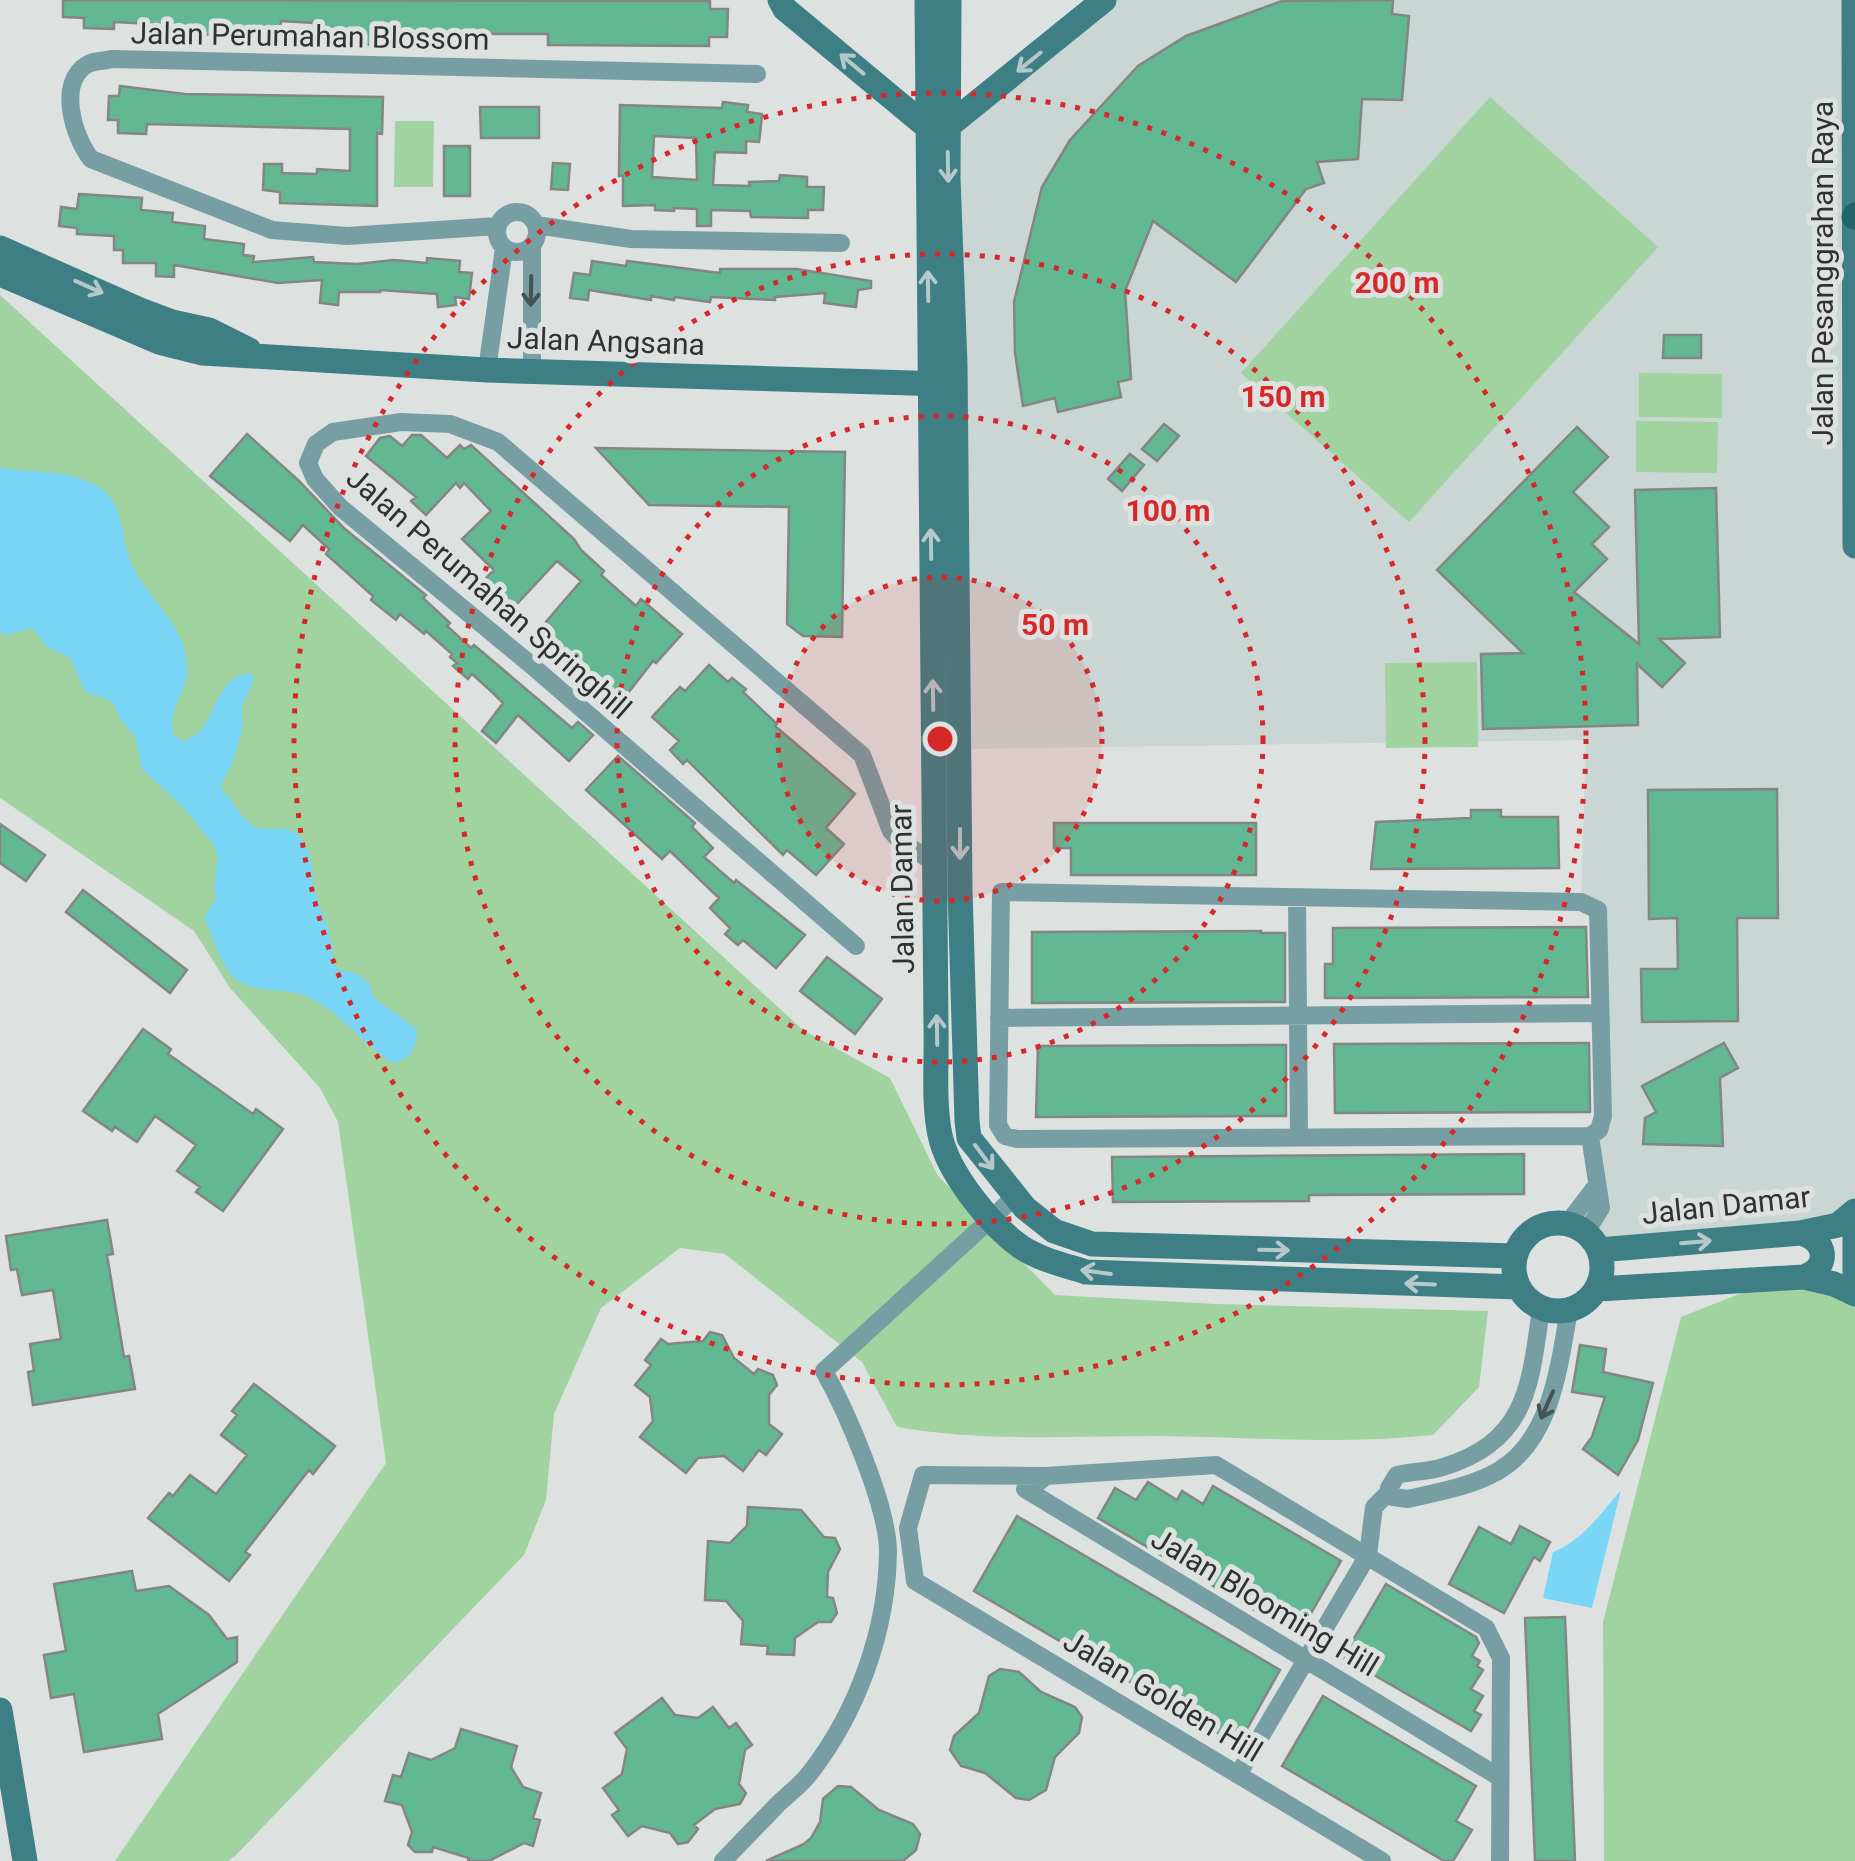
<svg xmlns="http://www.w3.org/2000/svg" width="1855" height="1861" viewBox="0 0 1855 1861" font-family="Roboto,sans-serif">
<rect width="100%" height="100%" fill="#dde2e1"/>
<path fill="#cad6d4" d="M1104 0H1854L1850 343 1855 561V1211L1837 1225 1599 1250 1590 1136 1599 1130 1598 910 1581 902 1586 740 959 749 947 127Z"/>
<path fill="#a0d3a0" d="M1490 97 1658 247 1409 522 1241 373Z
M395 121H434L433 187H394Z
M0 295 803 1030 890 1078 938 1176 1055 1295 1215 1304 1488 1311 1479 1387 1433 1435C1341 1445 1249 1437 1157 1436 1070 1436 983 1442 897 1427L862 1362 725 1254 680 1248 601 1308 554 1414 546 1500 524 1555 235 1856 228 1861H115L386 1463 338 1122 320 1088 230 988 194 931 0 798Z
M1639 373 1722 374V418L1639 417Z
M1636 421 1718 422 1717 473 1636 472Z
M1477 662 1478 747 1386 748 1385 663Z
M1777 1279 1855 1294V1861H1604L1603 1622 1681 1317Z"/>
<path fill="#7ad6f7" d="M0 468C31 473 79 469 104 491 124 509 120 531 128 554 140 595 187 622 187 668 188 693 168 705 173 734L184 742C188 739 194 736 198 733 216 715 220 672 251 674L254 680 242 706V730L232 764 220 787C229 797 246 824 255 827 269 831 288 824 299 836 315 852 310 875 316 895 320 910 328 924 331 939 334 950 331 959 337 969L358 974 369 984 374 998 417 1029C417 1047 411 1060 393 1063 361 1043 341 1012 306 996 285 987 255 994 237 980 220 967 213 936 204 917L217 897 214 889 218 857 214 845 183 807 142 769 135 737 119 717 115 706 108 699 85 692 70 658 47 647 32 628 7 635 0 632Z
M1621 1490 1592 1608 1543 1598 1553 1552C1583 1540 1600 1514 1621 1490Z"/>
<path fill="#63b894" stroke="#838684" stroke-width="2.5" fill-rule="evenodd" d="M63 0 710 1V9H728L727 37H709V46L548 45V34H489L488 48 313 43 314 23 281 21 280 36 176 34 177 28 154 26V24L114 22V29L84 28V18L63 17Z
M1393 0 1392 14 1409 16 1402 100 1362 99 1358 159 1317 162 1324 183 1306 189 1236 282 1153 221 1125 291 1131 379 1118 382 1121 397 1058 412 1055 398 1023 406 1015 353 1014 302 1042 187 1070 140 1138 66 1186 36 1282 1Z
M120 86 185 94 383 97 382 134 377 133V206L280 203V192L263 190 264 164H282V173L317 174V169L350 171V129L147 124 146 134 118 133V120H108L109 96H119Z
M723 102 748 105 747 112 762 114 760 134 759 142 746 141V153L715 152 713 185 750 186 749 182 779 181 780 175 807 177V187H824L823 210H808V218L751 217 750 211 711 210V226H697V209L674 208V211L655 210V205L623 206V176H619L620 105 722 108ZM654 136 696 138 697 180 652 177Z
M480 107H539V138H481Z
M444 146H470V196H444Z
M553 163 570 164 568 190 551 189Z
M79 194 142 198 141 210 173 213 172 222 205 226 204 239 244 244 243 255 254 256 253 262 313 257 314 262 357 264 394 260 427 263V258L460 261 459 272 472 273 469 299 455 297 456 305 438 307 437 294 380 290V292H339L338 305 320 303 322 280 278 283 174 265V277L156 276V263H123V250H114V236L77 234V228L59 226 61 207 77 209Z
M592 261 626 266 627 261 720 273V269H797L871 281V288L858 290 856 307 824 303 825 293 775 297V300L711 297 710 302 675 297 674 300 651 296V300L589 290 588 300 570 298 574 273 590 275Z
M1664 335H1701V358H1663Z
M1164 424 1179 436 1157 461 1142 449Z
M1577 427 1608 457 1573 492 1609 527 1592 544 1607 559 1574 592 1639 644 1635 490 1716 488 1720 637 1659 639 1685 663 1662 687 1637 664 1638 725 1483 729 1481 654 1523 653 1437 570Z
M247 434 298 480 345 529 426 595 423 598 450 623 447 626 471 648 474 645 572 728 578 722 593 735 569 761 518 715 496 743 482 731 503 703 492 692 472 674 468 679 453 666 457 663 450 657 452 654 426 631 424 634 400 614 396 620 371 600 373 596 326 554 329 549 303 525 290 541 210 476Z
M412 435H421L447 458 460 445 464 449 471 445 574 539 581 550 604 571 601 575 636 606 641 599 682 634 656 663 653 661 628 693 622 689 614 700 571 665 574 662 539 630 581 581 557 561 515 606 485 579 494 570 462 539 491 511 464 483 460 488 456 483 426 515 411 501 416 497 366 456 380 438 390 436 402 446Z
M596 448 845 452 842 637 803 636 787 624 789 507 649 505Z
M1130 454 1144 465 1122 491 1108 479Z
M709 665 728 682 732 678 746 689 743 692 777 724 775 726 855 794 826 828 844 844 816 875 787 850 783 855 687 760 683 764 670 750 679 741 652 717 680 687 685 691Z
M618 756 695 823 692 827 713 848 704 857 734 883 736 880 805 935 776 968 743 940 738 945 725 934 730 928 710 908 719 898 670 851 662 859 586 790Z
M1777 789 1778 918H1737L1738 1021 1642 1022 1641 969H1678L1677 918 1649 919 1648 790Z
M1471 810H1501V817H1558L1559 868 1371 869 1376 822 1471 818Z
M1054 823H1256V875H1071V848H1054Z
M0 824 45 855 26 881 0 863Z
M83 890 187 970 170 993 66 912Z
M1586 927 1588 997 1325 998V964H1333V928Z
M1261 931V933H1285V1002L1032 1003V932Z
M827 957 882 999 855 1034 800 991Z
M143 1029 171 1049 168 1054 253 1114 256 1109 283 1129 223 1211 196 1192 200 1187 177 1171 196 1145 155 1116 137 1142 115 1127 112 1131 83 1111Z
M1589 1043 1590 1112 1335 1113 1334 1044Z
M1724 1043 1738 1068 1720 1078 1723 1146 1643 1144 1645 1118 1656 1112 1642 1086Z
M1286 1045V1116L1036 1117 1038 1046Z
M1524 1154V1194L1309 1195V1201L1113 1202 1112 1157Z
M107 1220 113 1254 107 1255 124 1357 129 1356 135 1389 33 1405 28 1372 34 1371 30 1344 61 1339 53 1290 22 1295 17 1269 11 1270 6 1236Z
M710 1332 722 1335 734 1358 754 1374 758 1369 773 1375 777 1385 769 1395V1424L782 1434 766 1455 759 1450 743 1471 724 1456 698 1458 686 1473 640 1437 653 1421 650 1397 635 1385 651 1365 645 1360 661 1339 668 1344 703 1341Z
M1580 1345 1606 1349 1603 1372 1653 1383 1638 1440 1618 1475 1583 1449 1592 1437 1605 1397 1572 1392Z
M254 1384 335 1446 313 1474 309 1470 245 1552 250 1555 229 1581 148 1518 169 1493 173 1496 190 1475 216 1494 247 1455 221 1435 237 1415 232 1411Z
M1148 1482 1177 1500 1182 1491 1203 1504 1213 1486 1341 1561 1298 1636 1098 1518 1115 1488 1136 1500Z
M748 1507 801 1510 824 1537 835 1538 840 1549 828 1572 827 1597 833 1598 837 1613 831 1622H818L795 1638 794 1655 767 1654 768 1646 741 1644 743 1621 726 1601 705 1600 708 1541 730 1543 747 1526Z
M1017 1516 1280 1670 1238 1745 974 1591Z
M1520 1526 1550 1542 1540 1561 1534 1557 1504 1613 1449 1584 1479 1527 1511 1544Z
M132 1571 136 1591 169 1586 209 1615 227 1639 237 1637V1662L158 1714 162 1739 84 1752 74 1694 51 1698 44 1655 66 1651 54 1584Z
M1386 1584 1476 1637 1479 1643 1472 1656 1480 1661 1477 1666 1483 1670 1471 1689 1483 1696 1474 1711 1481 1715 1471 1731 1343 1657Z
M1565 1617 1575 1861H1535L1525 1618Z
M1000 1669 1019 1672 1041 1692 1075 1707 1082 1717 1079 1733 1055 1757 1046 1790 1029 1800 1016 1798 985 1773 961 1766 950 1750 954 1736 979 1713 989 1676Z
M1323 1696 1476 1786 1456 1821 1472 1830 1453 1861H1444L1282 1766Z
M662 1698 675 1715 698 1718 713 1707 729 1728 736 1723 752 1745 745 1750 739 1784 746 1793 740 1804 715 1809 694 1825 698 1829 688 1842 678 1844 670 1833 642 1826 628 1836 612 1815 619 1810 603 1788 622 1774 627 1749 615 1733Z
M461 1729 517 1746 511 1767 523 1787 541 1793 533 1818 540 1820 533 1846 524 1843 489 1861H468L469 1858 433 1847 432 1852H415L408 1845 412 1832 402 1805 385 1801 393 1775 401 1777 409 1753 431 1760 455 1748Z
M838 1786 851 1787 879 1810 913 1824 920 1834 916 1850 903 1861H766L804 1844 811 1838 820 1822 823 1799Z"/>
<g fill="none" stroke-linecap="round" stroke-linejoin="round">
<path stroke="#779fa3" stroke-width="18" d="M497 232a20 20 0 1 1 40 0a20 20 0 1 1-40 0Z
M536 225 631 239 841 243
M498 226 347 236 272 230 91 159C74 138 56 82 88 64 94 61 105 61 112 59L757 74
M532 246V371
M487 370 504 248
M1001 892 1581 902 1598 910 1603 1116 1599 1130 1590 1136 1017 1139 1005 1136 998 1125Z
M1297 898 1299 1137
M856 946 530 664 340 507 315 479 308 463 316 444 333 432 401 422 450 424 498 442 862 755 891 831 901 842 934 862
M999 1018 1600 1013
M1567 1224 1597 1185
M1586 1232 1601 1208 1590 1136
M1541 1309C1530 1385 1528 1441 1443 1467 1428 1472 1412 1471 1397 1475L1389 1488 1393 1497 1408 1499C1437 1492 1473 1486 1498 1471 1552 1440 1559 1365 1569 1310
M1046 1476 923 1475 908 1528 915 1581 1382 1861
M1025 1489 1499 1777
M1033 1493V1487L1046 1476 1216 1465 1486 1628 1501 1658 1500 1861
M1239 1773 1368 1555 1374 1507 1389 1492
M723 1861C741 1842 759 1824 777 1805 787 1795 801 1785 810 1773 858 1711 887 1630 888 1552 888 1507 847 1412 824 1371L1016 1196"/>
<path stroke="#3d7f85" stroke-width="25" d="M780 0 785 9 926 126
M927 0 936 1026C937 1062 933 1101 940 1135 948 1173 990 1225 1021 1247 1041 1260 1064 1265 1086 1272L1518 1287
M949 0 948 178 955 364 960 890 967 1121 969 1138 1025 1208 1054 1231 1092 1244 1515 1256
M1854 0 1855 546
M947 127 1104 0
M0 248 140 310 172 322 209 330 249 350
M0 274 159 342 203 353 487 370 944 384
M1855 1211V1278
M1514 1267a44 44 0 1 1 88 0a44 44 0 1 1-88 0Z
M1800 1233C1827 1239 1831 1267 1804 1277
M1599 1250 1800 1233 1838 1225 1855 1211
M1597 1289 1804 1277 1834 1284 1855 1294
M0 1710 25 1861"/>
<path stroke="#20656b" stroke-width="25" d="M1854 217 1855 215"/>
</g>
<defs><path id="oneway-shaft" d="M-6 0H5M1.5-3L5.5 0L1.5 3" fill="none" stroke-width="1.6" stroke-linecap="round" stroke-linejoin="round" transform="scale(2.5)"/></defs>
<g stroke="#b5c9ca">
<use href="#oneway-shaft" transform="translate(1029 62) rotate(141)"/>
<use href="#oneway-shaft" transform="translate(852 64) rotate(-140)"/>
<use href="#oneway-shaft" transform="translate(948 167) rotate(89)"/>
<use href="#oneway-shaft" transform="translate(928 286) rotate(-91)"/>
<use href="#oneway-shaft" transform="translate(89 287) rotate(24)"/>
<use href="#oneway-shaft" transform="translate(931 544) rotate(-91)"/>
<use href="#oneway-shaft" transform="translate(933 695) rotate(-91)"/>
<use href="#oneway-shaft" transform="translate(960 844) rotate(90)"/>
<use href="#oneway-shaft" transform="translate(937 1030) rotate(-91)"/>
<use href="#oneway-shaft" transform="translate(984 1157) rotate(53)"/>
<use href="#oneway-shaft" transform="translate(1696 1242) rotate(-5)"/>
<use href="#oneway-shaft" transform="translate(1274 1250) rotate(1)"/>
<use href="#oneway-shaft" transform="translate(1096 1272) rotate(-172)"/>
<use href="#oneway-shaft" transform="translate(1420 1284) rotate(-178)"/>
</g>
<g stroke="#455354">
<use href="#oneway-shaft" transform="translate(531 291) rotate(91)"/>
<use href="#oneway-shaft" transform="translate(1547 1405) rotate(114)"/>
</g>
<circle cx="940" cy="739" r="162" fill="#d62828" fill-opacity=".12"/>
<g fill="none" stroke="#d62828" stroke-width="5" stroke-dasharray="5 10">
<circle cx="940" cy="739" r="162"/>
<circle cx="940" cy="739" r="323"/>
<circle cx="940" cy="739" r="485"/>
<circle cx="940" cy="739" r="646"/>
</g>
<g text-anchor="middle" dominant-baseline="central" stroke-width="10" stroke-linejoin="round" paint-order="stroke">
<g font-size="30" fill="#303232" stroke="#dde2e1">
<text transform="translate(310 36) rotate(1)">Jalan Perumahan Blossom</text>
<text transform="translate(1822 273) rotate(-90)">Jalan Pesanggrahan Raya</text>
<text transform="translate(606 341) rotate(2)">Jalan Angsana</text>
<text transform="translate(489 593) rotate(41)">Jalan Perumahan Springhill</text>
<text transform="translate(902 889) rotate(-91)">Jalan Damar</text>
<text transform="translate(1726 1205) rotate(-6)">Jalan Damar</text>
<text transform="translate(1265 1602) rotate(31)">Jalan Blooming Hill</text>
<text transform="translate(1163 1696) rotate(31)">Jalan Golden Hill</text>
</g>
</g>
<circle cx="940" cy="739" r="15" fill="#d62828" stroke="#dde2e1" stroke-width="5"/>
<g font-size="30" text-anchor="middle" font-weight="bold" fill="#d62828" stroke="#dde2e1" stroke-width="10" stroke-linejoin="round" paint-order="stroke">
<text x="1397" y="293">200 m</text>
<text x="1283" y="407">150 m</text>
<text x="1168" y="521">100 m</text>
<text x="1055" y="635">50 m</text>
</g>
</svg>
